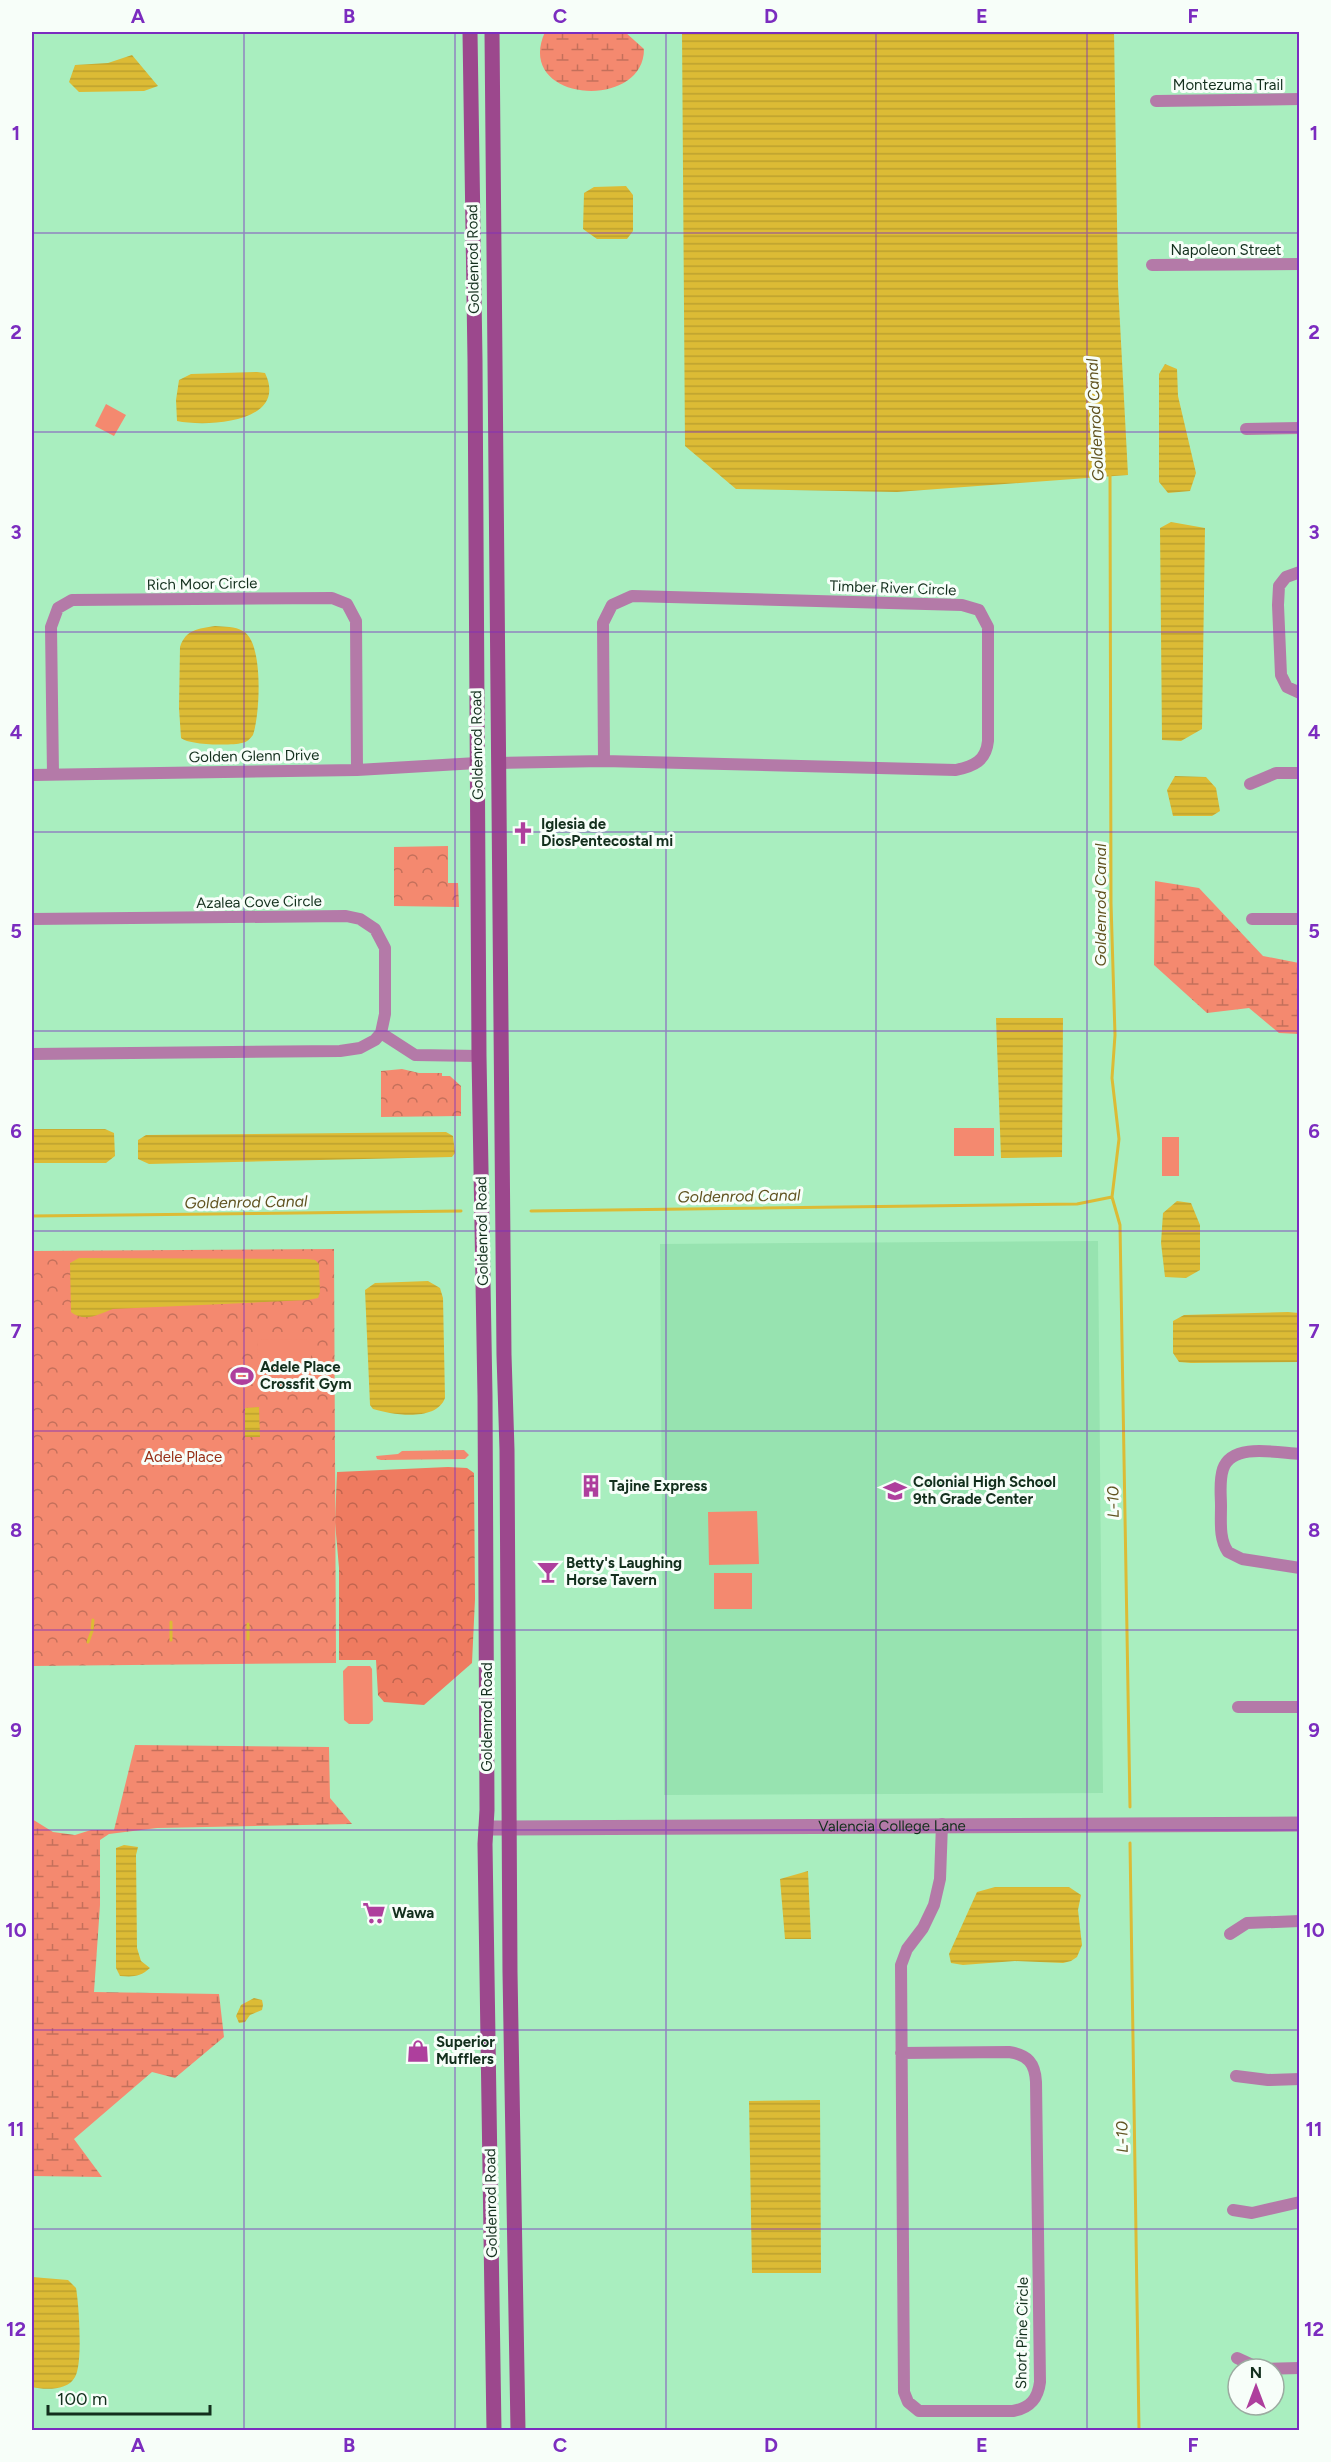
<svg xmlns="http://www.w3.org/2000/svg" width="1331" height="2462" viewBox="0 0 1331 2462" font-family="Figtree,sans-serif">
<defs>
<pattern id="grass-tufts" width="24" height="20" patternUnits="userSpaceOnUse" patternTransform="scale(1.5)"><rect width="24" height="20" fill="#f4896f"/><path d="M3 7l-1-3M5 7V3M7 7l1-3M15 17l-1-3M17 17v-4M19 17l1-3" fill="none" stroke="#c4705b"/></pattern>
<pattern id="forest-crowns" width="20" height="18" patternUnits="userSpaceOnUse" patternTransform="scale(1.5)"><rect width="20" height="18" fill="#ef7b60"/><path d="M2 6a3 3 0 1 1 6 0M12 15a3 3 0 1 1 6 0" fill="none" stroke="#c0654f"/></pattern>
<pattern id="wetland-marsh" width="20" height="14" patternUnits="userSpaceOnUse" patternTransform="scale(1.5)"><rect width="20" height="14" fill="#f4896f"/><path d="M1 5h8M5 5V1M11 12h8M15 12V8" fill="none" stroke="#c4705b"/></pattern>
<pattern id="park-crowns" width="20" height="18" patternUnits="userSpaceOnUse" patternTransform="scale(1.5)"><rect width="20" height="18" fill="#f4896f"/><path d="M2 6a3 3 0 1 1 6 0M12 15a3 3 0 1 1 6 0" fill="none" stroke="#c4705b"/></pattern>
<pattern id="water-rules" width="6" height="5" patternUnits="userSpaceOnUse" patternTransform="scale(1.5)"><rect width="6" height="5" fill="#dcbb35"/><path d="M0 2.5h6" fill="none" stroke="#bca12e"/></pattern>
</defs>
<rect width="100%" height="100%" fill="#a9eebf"/>
<path fill="#97e3b0" d="M1098 1241 1103 1793 664 1795 660 1244Z"/>
<path fill="url(#grass-tufts)" d="M464 1450 469 1455 465 1459 381 1460 377 1459 376 1456 398 1454 402 1451Z"/>
<path fill="url(#forest-crowns)" d="M448 1467 467 1468 474 1473 475 1599 472 1663 424 1705 384 1702 378 1695 376 1660H339V1568L335 1522 337 1472Z"/>
<path fill="url(#wetland-marsh)" d="M545 32H625L644 49C644 112 513 102 545 32Z
M1155 881 1199 888 1263 956 1299 963V1034L1279 1033 1249 1008 1207 1013 1154 965Z
M135 1745 329 1747 330 1798 352 1824 157 1828 109 1834 100 1840V1905L94 1992 219 1994 224 2037 175 2078 152 2072 74 2139 102 2177 32 2176V1819L53 1832 75 1835 91 1830H114Z"/>
<path fill="url(#park-crowns)" d="M448 846V883H458L459 907 394 906V847Z
M402 1069 419 1073H442V1076H450L461 1086V1116L381 1117V1071Z
M334 1249 336 1663 32 1666V1251Z"/>
<path fill="#f4896f" d="M106 404 126 415 114 436 95 426Z
M954 1128H994V1156H954Z
M1162 1137H1179V1176H1162Z
M311 1339V1366L258 1367 257 1340Z
M757 1511 759 1564 709 1565 708 1512Z
M714 1573H752V1609H714Z
M348 1666H370L372 1669 373 1720 369 1724H349L344 1720 343 1671Z"/>
<path fill="url(#water-rules)" d="M682 32H1114L1118 285 1128 475 897 492 736 489 685 446Z
M132 55 158 86 144 91 79 92 69 82 75 65 108 63Z
M626 186 633 195V231L627 239H597L583 229 584 193 594 187Z
M1165 364 1177 369 1178 396 1196 473 1190 491 1168 493 1159 482V374Z
M257 372 265 373C289 423 207 427 177 421L176 400 179 380 191 374Z
M1171 522 1205 528 1202 729 1181 741 1162 740 1160 528Z
M215 626C224 627 235 626 243 631 264 642 260 715 253 735 250 739 247 742 242 743 231 746 188 745 181 738L179 708 180 647C186 629 198 629 215 626Z
M1175 776 1206 777 1216 788 1220 811 1212 816H1173L1167 790Z
M996 1018H1063L1062 1157 1001 1158Z
M32 1129H105L114 1133 115 1156 106 1163H32Z
M446 1132 453 1136 455 1153 452 1157 149 1164 138 1159V1140L146 1135Z
M1177 1201 1191 1203 1200 1225V1270L1186 1278 1165 1277 1161 1243 1163 1213Z
M79 1258 308 1259 315 1260 319 1264 320 1292 318 1298 308 1300 113 1309C99 1314 85 1323 71 1312L70 1263Z
M428 1281 440 1288 443 1298 445 1398C436 1422 393 1415 373 1409L370 1405 365 1290 375 1283Z
M1288 1312 1299 1313V1362L1191 1363 1179 1362 1173 1353V1321L1184 1315Z
M259 1407 260 1437H245V1408Z
M124 1845 138 1847 136 1855 137 1948 141 1961 150 1968C140 1977 133 1977 120 1976L116 1968V1848Z
M808 1871 811 1939H785L780 1879Z
M995 1887H1069L1081 1895 1078 1910 1082 1945 1077 1957 1071 1961 1063 1963 1015 1961 963 1965 951 1963 949 1954 977 1892Z
M254 1998 262 2000 263 2005 262 2010 250 2015 245 2022 239 2023 236 2016 241 2005Z
M820 2100 821 2273H752L749 2101Z
M32 2277 68 2280 76 2288C79 2304 83 2364 75 2377 68 2391 44 2390 32 2387Z"/>
<g fill="none" stroke-linecap="round" stroke-linejoin="round">
<path stroke="#dcbb35" stroke-width="3" d="M1110 473 1111 903 1115 1035 1112 1078 1119 1139 1112 1197 1120 1225 1130 1807
M531 1211 1077 1204 1112 1197
M32 1216 461 1211
M248 1624V1639
M171 1640V1622
M88 1642 92 1631 93 1620
M1130 1843 1139 2430"/>
<path stroke="#b47aa8" stroke-width="12" d="M1156 101 1300 99
M1152 265 1300 264
M1246 429 1300 428
M1300 572 1286 577 1279 586 1278 605 1281 675 1287 687 1300 693
M499 763 604 761 956 770C974 766 986 761 988 741V627L979 610 962 605 632 596 612 605 603 623 604 761
M53 774 51 627 58 608 72 600 332 598 347 604 356 621 357 770
M32 775 357 770 477 763
M1250 784 1276 773H1300
M32 919 346 916 360 919 375 929 385 948V1014L381 1033 375 1040 360 1048 340 1051 32 1054
M1252 919H1300
M381 1033 415 1055 479 1056
M1300 1454C1278 1453 1232 1442 1223 1469 1219 1481 1221 1495 1221 1506 1221 1522 1219 1539 1228 1552L1242 1559 1300 1568
M1238 1707H1300
M1230 1934 1247 1923 1300 1921
M901 2053 1009 2052C1028 2055 1035 2063 1036 2082L1040 2382C1038 2399 1030 2408 1013 2411H919L908 2402 904 2392 901 1965 907 1949 923 1928 934 1905 940 1879 942 1824
M1236 2076 1268 2080 1300 2079
M1233 2210 1252 2213 1300 2202
M1237 2358 1261 2369
M1263 2369 1300 2368"/>
<path stroke="#b47aa8" stroke-width="15" id="s1" d="M486 1828 1300 1824"/>
<path stroke="#9c488d" stroke-width="15" d="M470 32 475 360 479 1056 485 1396 487 1810 485 1844 494 2430
M492 32 504 1355 507 1450 510 1972 518 2430"/>
</g>
<path fill="none" stroke="#7b2cbf" stroke-width="1.5" stroke-opacity="0.55" d="M244 32V2430M455 32V2430M666 32V2430M876 32V2430M1087 32V2430M32 233H1300M32 432H1300M32 632H1300M32 832H1300M32 1031H1300M32 1231H1300M32 1431H1300M32 1630H1300M32 1830H1300M32 2030H1300M32 2229H1300"/>
<defs>
<g id="church-bare" transform="scale(1.8)"><path d="M-1.2-6h2.4v3.5h3.3v2.4h-3.3V6h-2.4V-.1h-3.3v-2.4h3.3Z" fill="#ae3f9d" stroke="#f7fef9" stroke-width="2.5" paint-order="stroke"/></g>
<g id="stadium-bare" transform="scale(1.8)"><path d="M0-5a6.5 5 0 1 0 0 10a6.5 5 0 1 0 0-10ZM-3.5-1.8h7v3.6h-7Z" fill="#ae3f9d" stroke="#f7fef9" stroke-width="2.5" paint-order="stroke"/></g>
<g id="building-bare" transform="scale(1.8)"><path d="M-4-6H4V6H1V3H-1V6H-4ZM-2.5-4.3h1.7v1.8h-1.7ZM.8-4.3h1.7v1.8H.8ZM-2.5-1h1.7V.8h-1.7ZM.8-1h1.7V.8H.8Z" fill="#ae3f9d" stroke="#f7fef9" stroke-width="2.5" paint-order="stroke"/></g>
<g id="school-bare" transform="scale(1.8)"><path d="M0-5L7-2L0 1L-7-2ZM-4 1L0 2.5L4 1V4Q0 6-4 4Z" fill="#ae3f9d" stroke="#f7fef9" stroke-width="2.5" paint-order="stroke"/></g>
<g id="bar-bare" transform="scale(1.8)"><path d="M-6-5H6L.8 .8V4.5H3.5V6h-7V4.5H-.8V.8Z" fill="#ae3f9d" stroke="#f7fef9" stroke-width="2.5" paint-order="stroke"/></g>
<g id="supermarket-bare" transform="scale(1.8)"><path d="M-6-5.5h2.5l.6 2H6L4.5 2H-2.5L-4.4-4H-6ZM-1.5 3.2a1.3 1.3 0 1 0 .1 0ZM3 3.2a1.3 1.3 0 1 0 .1 0Z" fill="#ae3f9d" stroke="#f7fef9" stroke-width="2.5" paint-order="stroke"/></g>
<g id="shop-bare" transform="scale(1.8)"><path d="M-5-2.5h2.3a2.7 3.5 0 0 1 5.4 0H5L5.5 6h-11ZM-1.5-2.5h3a1.5 2.3 0 0 0-3 0Z" fill="#ae3f9d" stroke="#f7fef9" stroke-width="2.5" paint-order="stroke"/></g>
</defs>
<g fill-rule="evenodd">
<use href="#church-bare" x="523" y="833"/>
<use href="#stadium-bare" x="242" y="1376"/>
<use href="#building-bare" x="591" y="1486"/>
<use href="#school-bare" x="895" y="1491"/>
<use href="#bar-bare" x="548" y="1572"/>
<use href="#supermarket-bare" x="374" y="1913"/>
<use href="#shop-bare" x="418" y="2051"/>
</g>
<g text-anchor="middle" dominant-baseline="central" stroke-width="6" stroke-linejoin="round" paint-order="stroke">
<g font-size="15" fill="#132f1d" stroke="#f7fef9">
<text x="1228" y="85">Montezuma Trail</text>
<text x="1226" y="250">Napoleon Street</text>
<text transform="translate(473 259) rotate(-91)">Goldenrod Road</text>
<text transform="translate(202 584) rotate(-1)">Rich Moor Circle</text>
<text transform="translate(893 588) rotate(2)">Timber River Circle</text>
<text transform="translate(477 745) rotate(-91)">Goldenrod Road</text>
<text transform="translate(254 756) rotate(-1)">Golden Glenn Drive</text>
<text transform="translate(259 902) rotate(-1)">Azalea Cove Circle</text>
<text transform="translate(482 1231) rotate(-91)">Goldenrod Road</text>
<text transform="translate(487 1717) rotate(-90)">Goldenrod Road</text>
<text stroke="none"><textPath href="#s1" startOffset="406">Valencia College Lane</textPath></text>
<text transform="translate(491 2203) rotate(-91)">Goldenrod Road</text>
<text transform="translate(1022 2333) rotate(-89)">Short Pine Circle</text>
</g>
<g font-size="15" font-weight="bold" fill="#132f1d" stroke="#f7fef9" text-anchor="start">
<text x="541" y="824">Iglesia de<tspan x="541" dy="17">DiosPentecostal mi</tspan></text>
<text x="260" y="1367">Adele Place<tspan x="260" dy="17">Crossfit Gym</tspan></text>
<text x="913" y="1482">Colonial High School<tspan x="913" dy="17">9th Grade Center</tspan></text>
<text x="609" y="1486">Tajine Express</text>
<text x="566" y="1563">Betty's Laughing<tspan x="566" dy="17">Horse Tavern</tspan></text>
<text x="392" y="1913">Wawa</text>
<text x="436" y="2042">Superior<tspan x="436" dy="17">Mufflers</tspan></text>
</g>
<g font-size="15" fill="#962f16" stroke="#f7fef9">
<text x="183" y="1457">Adele Place</text>
</g>
<g font-size="16" font-style="italic" fill="#605320" stroke="#f7fef9">
<text transform="translate(1095 420) rotate(-93)">Goldenrod Canal</text>
<text transform="translate(1100 905) rotate(-90)">Goldenrod Canal</text>
<text transform="translate(739 1196) rotate(-1)">Goldenrod Canal</text>
<text transform="translate(246 1202) rotate(-1)">Goldenrod Canal</text>
<text transform="translate(1113 1502) rotate(-91)">L-10</text>
<text transform="translate(1122 2137) rotate(-91)">L-10</text>
</g>
</g>
<rect width="1331" height="2462" fill="none" stroke="#f7fef9" stroke-width="66"/>
<g transform="translate(1256 2387)"><circle r="28" fill="#f7fef9" stroke="#9caba1" stroke-width="1.5"/>
<path d="M0-4.5L10 22L0 15L-10 22Z" fill="#ae3f9d"/>
<text y="-9" font-size="16" font-weight="bold" text-anchor="middle" fill="#132f1d">N</text>
</g>
<path d="M48 2405v9h162v-9" fill="none" stroke="#132f1d" stroke-width="3"/>
<text x="57" y="2405" font-size="18" fill="#132f1d" stroke="#f7fef9" stroke-width="4.5" paint-order="stroke">100 m</text>
<rect x="33" y="33" width="1265" height="2396" fill="none" stroke="#7b2cbf" stroke-width="2"/>
<g font-size="20" text-anchor="middle" font-weight="bold" fill="#7b2cbf">
<text x="138" y="23">A</text>
<text x="349" y="23">B</text>
<text x="560" y="23">C</text>
<text x="771" y="23">D</text>
<text x="982" y="23">E</text>
<text x="1193" y="23">F</text>
<text x="16" y="140">1</text>
<text x="1314" y="140">1</text>
<text x="16" y="339">2</text>
<text x="1314" y="339">2</text>
<text x="16" y="539">3</text>
<text x="1314" y="539">3</text>
<text x="16" y="739">4</text>
<text x="1314" y="739">4</text>
<text x="16" y="938">5</text>
<text x="1314" y="938">5</text>
<text x="16" y="1138">6</text>
<text x="1314" y="1138">6</text>
<text x="16" y="1338">7</text>
<text x="1314" y="1338">7</text>
<text x="16" y="1537">8</text>
<text x="1314" y="1537">8</text>
<text x="16" y="1737">9</text>
<text x="1314" y="1737">9</text>
<text x="16" y="1937">10</text>
<text x="1314" y="1937">10</text>
<text x="16" y="2136">11</text>
<text x="1314" y="2136">11</text>
<text x="16" y="2336">12</text>
<text x="1314" y="2336">12</text>
<text x="138" y="2452">A</text>
<text x="349" y="2452">B</text>
<text x="560" y="2452">C</text>
<text x="771" y="2452">D</text>
<text x="982" y="2452">E</text>
<text x="1193" y="2452">F</text>
</g>
</svg>
